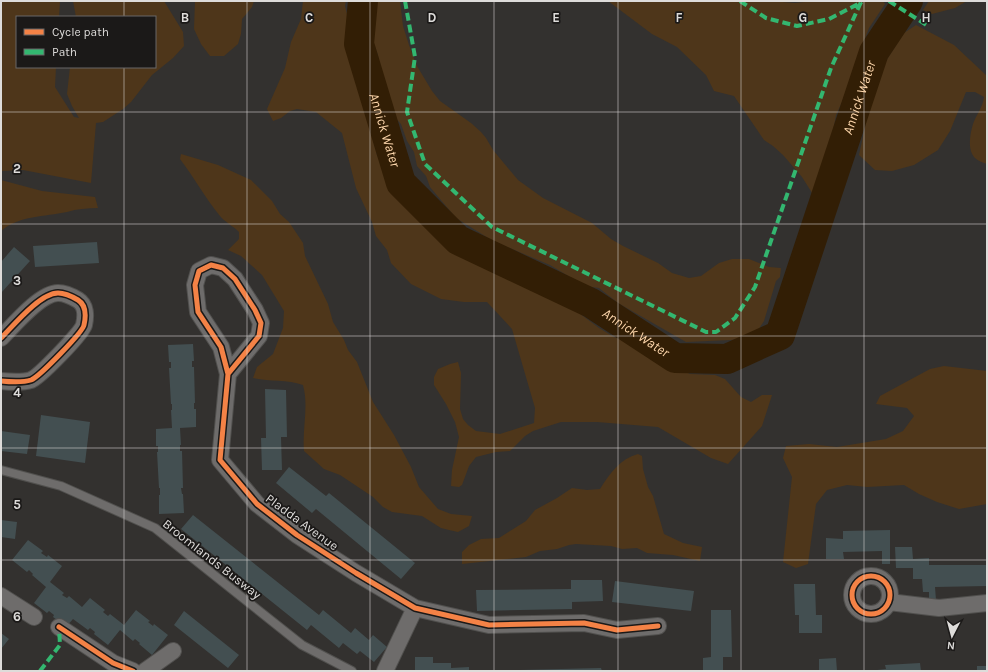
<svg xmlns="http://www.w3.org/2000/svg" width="988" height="672" viewBox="0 0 988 672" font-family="Karla,sans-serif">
<rect width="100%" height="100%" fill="#33312f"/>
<path fill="#4e361a" d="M1 1H60L59 17H17V67H56L55 87 74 117 79 118 72 106 67 94 70 67H155V17H76L73 1H164L183 32 184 46 173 58 152 75 131 102 123 109 103 122 96 123 91 183 23 170 1 171Z
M195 1H254L252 7 242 19 241 34 238 44 224 56H210L201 44 194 29Z
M303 1H346L345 6 349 22 347 43 377 155 386 175 411 207 416 218 433 232 445 239 460 251 473 255 484 263 499 270 515 282 531 288 567 304 599 328 614 337 637 344 651 355 690 374 715 375 725 379 741 397 751 402 762 395H772L762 426 728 464 711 458 658 427 597 422H561L533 431 525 436 510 451 496 452 476 457 469 466 462 485 459 487 451 486 452 470 459 437 455 422 446 404 434 385V377L438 369 450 364 458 362 461 373 460 409 463 419 468 425 476 431 500 434 534 423 535 408 512 329 487 302H464L441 299 411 284 391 263 387 250 376 236 372 222 356 188 342 133 316 112 297 109 290 111 281 118 273 121 267 109 285 68 291 42 301 19Z
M371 1H400L403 26 409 45 417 66 432 91 440 101 471 123 481 132 486 138 493 150 518 180 543 198 592 223 611 239 623 246 658 263 672 273 689 278 701 276 719 263 732 259H749L769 267 781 268 780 277 776 281 764 321 758 330 744 338 731 340 686 342 618 303 599 288 585 286 550 265 493 241 456 218 430 187 426 176 417 166 414 152 407 141 401 124 384 106 378 55 372 39 370 23Z
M608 1H770L795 3 814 1H883L885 4 869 28 858 56 853 78 836 115 831 143 824 160 822 178 814 196 802 177 783 155 773 146 764 140 734 96 714 91 706 75 677 47 652 34Z
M929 1H967L955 8 932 14 923 10Z
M916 25 954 45 987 76V164C984 163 978 161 975 158 967 150 970 134 973 124 976 115 983 107 984 97L975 92H966L950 131 938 150 914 165 892 171 875 170 859 155 869 109 871 90 880 70 904 33Z
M181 154 218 165 251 180 272 201 280 214 289 222 303 243 305 256 328 304 333 322 344 340 348 350 357 362 373 402 394 435 411 467 419 487 438 509 451 514 472 516 469 526 458 532 449 530 441 528 422 516 392 512 383 507 373 497 340 475 324 469 304 451C302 428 309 407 303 385 287 379 269 382 253 378L257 367 273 354 283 328 284 311 262 275 241 256 228 250 239 239V232C233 226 225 222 220 216 205 198 194 177 180 159Z
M1 180 42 191 95 197 98 208C87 208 77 209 67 212 44 217 20 215 1 231Z
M944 366 987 371V504L959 509 937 502 919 494 904 485 867 487 847 485 827 490 816 504 808 564 796 568 783 562 792 477 783 458 786 446 809 444 837 447 886 439 903 431 914 416 907 408 876 404 880 396 930 369Z
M638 454 642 456 643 469 648 487 653 496 664 534 683 543 702 547 700 561 673 555 647 553 637 548 622 549 611 546 576 544 569 545 557 549 540 551 526 557 462 564V552L469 545 481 539 499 538 526 521 535 510 557 498 572 488 587 490 600 489C610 473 620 459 638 454Z"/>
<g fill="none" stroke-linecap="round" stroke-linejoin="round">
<path stroke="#321e05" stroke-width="30" id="s1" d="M363 1 359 44 401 183 458 240 591 303 675 358 727 359 780 335 874 52 908 1"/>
</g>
<path fill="#434f51" d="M97 242 99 263 35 267 33 246Z
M14 247 30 261 1 293V262Z
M193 344 194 361H192V367H194L195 403H194V409H196V427L180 428 181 445H180V451H182L183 488H181L182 494H183L184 513 159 514V495H160V488H159L157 452H158V446H156V429L172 428 171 410H172V404H171L169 368H171V362H169L168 345Z
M265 389 286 390 287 437H281L282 470H262L261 438H266Z
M41 415 90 422 85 463 36 456Z
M1 431 30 435 27 454 1 451Z
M289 467 326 496 329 493 415 563 401 579 316 509 312 513 276 483Z
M193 515 319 615 323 610 351 633 355 628 369 640 373 635 387 647 374 662 360 651 357 654 343 643 339 648 311 625 307 630 181 529Z
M1 520 17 522 15 539 1 537Z
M890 530V564H882V551L843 552 844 559H826V538L843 539V531Z
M28 540 43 551 41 553 47 557 48 555 62 566 50 582 64 593 62 595 67 598 69 596 82 607 90 598 105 610 103 612 108 616 110 614 124 625 136 610 150 621 148 622 153 626 154 624 168 635 152 655 139 644 140 643 135 639 133 641 120 630 108 645 94 634 95 632 90 628 88 630 73 619 66 627 53 617 54 615 49 611 47 613 34 603 46 587 32 575 33 574 29 570 27 572 12 560Z
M895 547H912L913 559 929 558V565H987V586L935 587 936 600H929V592H923L922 579H913V568H896Z
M571 580H602L603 601 572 602V609L477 611 476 590 571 589Z
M615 581 694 591 691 611 612 602Z
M794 584H815L816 615H822V633H799V615H795Z
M711 610H731L732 657H723V671H703V658L711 657Z
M184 611 239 655 228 668 174 625Z
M1 633 9 639 1 649Z
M415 657H433V663H451V668L469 667V671H415Z
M836 658 837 671H819V659Z
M920 663 921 671H877V670L886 669 885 665Z
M977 666H987V671H977Z
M601 668 602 671H520V670Z"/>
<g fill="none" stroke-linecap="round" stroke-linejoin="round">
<g stroke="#51504e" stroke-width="10">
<path id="service" d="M1 470 61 486 155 528 302 645 352 671"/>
</g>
<g stroke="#51504e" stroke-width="18">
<path id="minor" d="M1 338C13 326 40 293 58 293 64 293 73 297 78 300 86 305 86 316 84 325 83 332 39 377 31 380 22 383 11 382 1 381
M228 374 221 347 198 312 195 285 199 271 211 265 223 268 235 279 255 310 261 323 259 336 228 374 220 460 257 504 297 535 356 573 415 608 489 625 584 623 617 630 658 626
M852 595a19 19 0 1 1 38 0a19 19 0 1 1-38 0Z
M1 596 34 617
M889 602 939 608 987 603
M59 627 113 663 133 671
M145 671 173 651
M385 671 415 608"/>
</g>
<use href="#service" stroke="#6e6c6b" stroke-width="8"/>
<use href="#minor" stroke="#6e6c6b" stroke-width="16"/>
<path stroke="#33b770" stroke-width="4" stroke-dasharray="8 4" stroke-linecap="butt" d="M405 1 415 57 407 112 425 164 492 227 706 332H716L735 318 755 287 831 68 861 2
M740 1 766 18 797 26 829 19 862 2
M889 1 928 26
M40 671 60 645 59 627"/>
<g stroke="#1b1918" stroke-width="8">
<path id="cycleway" d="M1 338C13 326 40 293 58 293 64 293 73 297 78 300 86 305 86 316 84 325 83 332 39 377 31 380 22 383 11 382 1 381
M228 374 221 347 198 312 195 285 199 271 211 265 223 268 235 279 255 310 261 323 259 336 228 374 220 460 257 504 297 535 356 573 415 608 489 625 584 623 617 630 658 626
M852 595a19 19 0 1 1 38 0a19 19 0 1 1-38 0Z
M59 627 113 663 133 671"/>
</g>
<use href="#cycleway" stroke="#f48246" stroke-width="5"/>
</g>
<path fill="none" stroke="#dedcda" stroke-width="1" stroke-opacity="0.55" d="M124 1V17M247 1V671M370 1V671M494 1V671M618 1V671M741 1V671M864 1V671M124 67V671M1 112H987M1 224H987M1 336H987M1 448H987M1 560H987"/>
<g text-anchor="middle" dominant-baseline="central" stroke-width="3.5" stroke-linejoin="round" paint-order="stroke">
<g font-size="13" fill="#dedcda" stroke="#1b1918">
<text transform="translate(302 522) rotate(36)">Pladda Avenue</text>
<text transform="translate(212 559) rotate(38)">Broomlands Busway</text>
</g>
<g font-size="14" font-style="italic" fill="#fcd5aa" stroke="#1b1918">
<text stroke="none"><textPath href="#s1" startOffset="877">Annick Water</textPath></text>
<text stroke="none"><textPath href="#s1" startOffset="133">Annick Water</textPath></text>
<text stroke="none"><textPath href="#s1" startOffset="470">Annick Water</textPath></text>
</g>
</g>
<g font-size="13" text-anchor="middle" font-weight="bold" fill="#dedcda" stroke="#1b1918" stroke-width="3.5" stroke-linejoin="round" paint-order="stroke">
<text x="185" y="22">B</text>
<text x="309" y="22">C</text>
<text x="432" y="22">D</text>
<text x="556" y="22">E</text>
<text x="679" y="22">F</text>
<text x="803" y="22">G</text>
<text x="926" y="22">H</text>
<text x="17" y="173">2</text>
<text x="17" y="285">3</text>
<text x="17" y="397">4</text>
<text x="17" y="509">5</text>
<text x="17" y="621">6</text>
</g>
<rect width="988" height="672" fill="none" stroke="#dedcda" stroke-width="4"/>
<rect x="16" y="16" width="140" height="52" fill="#1b1918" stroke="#696766"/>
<rect x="24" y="29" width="20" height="6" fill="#f48246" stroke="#696766"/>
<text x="52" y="36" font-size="12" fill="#dedcda">Cycle path</text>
<rect x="24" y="49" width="20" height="6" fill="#33b770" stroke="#696766"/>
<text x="52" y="56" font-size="12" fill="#dedcda">Path</text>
<g transform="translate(952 636) rotate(186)" stroke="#1b1918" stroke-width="3" paint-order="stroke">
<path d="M0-3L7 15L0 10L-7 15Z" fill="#dedcda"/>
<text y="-6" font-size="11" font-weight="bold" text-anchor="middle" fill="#dedcda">N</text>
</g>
</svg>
